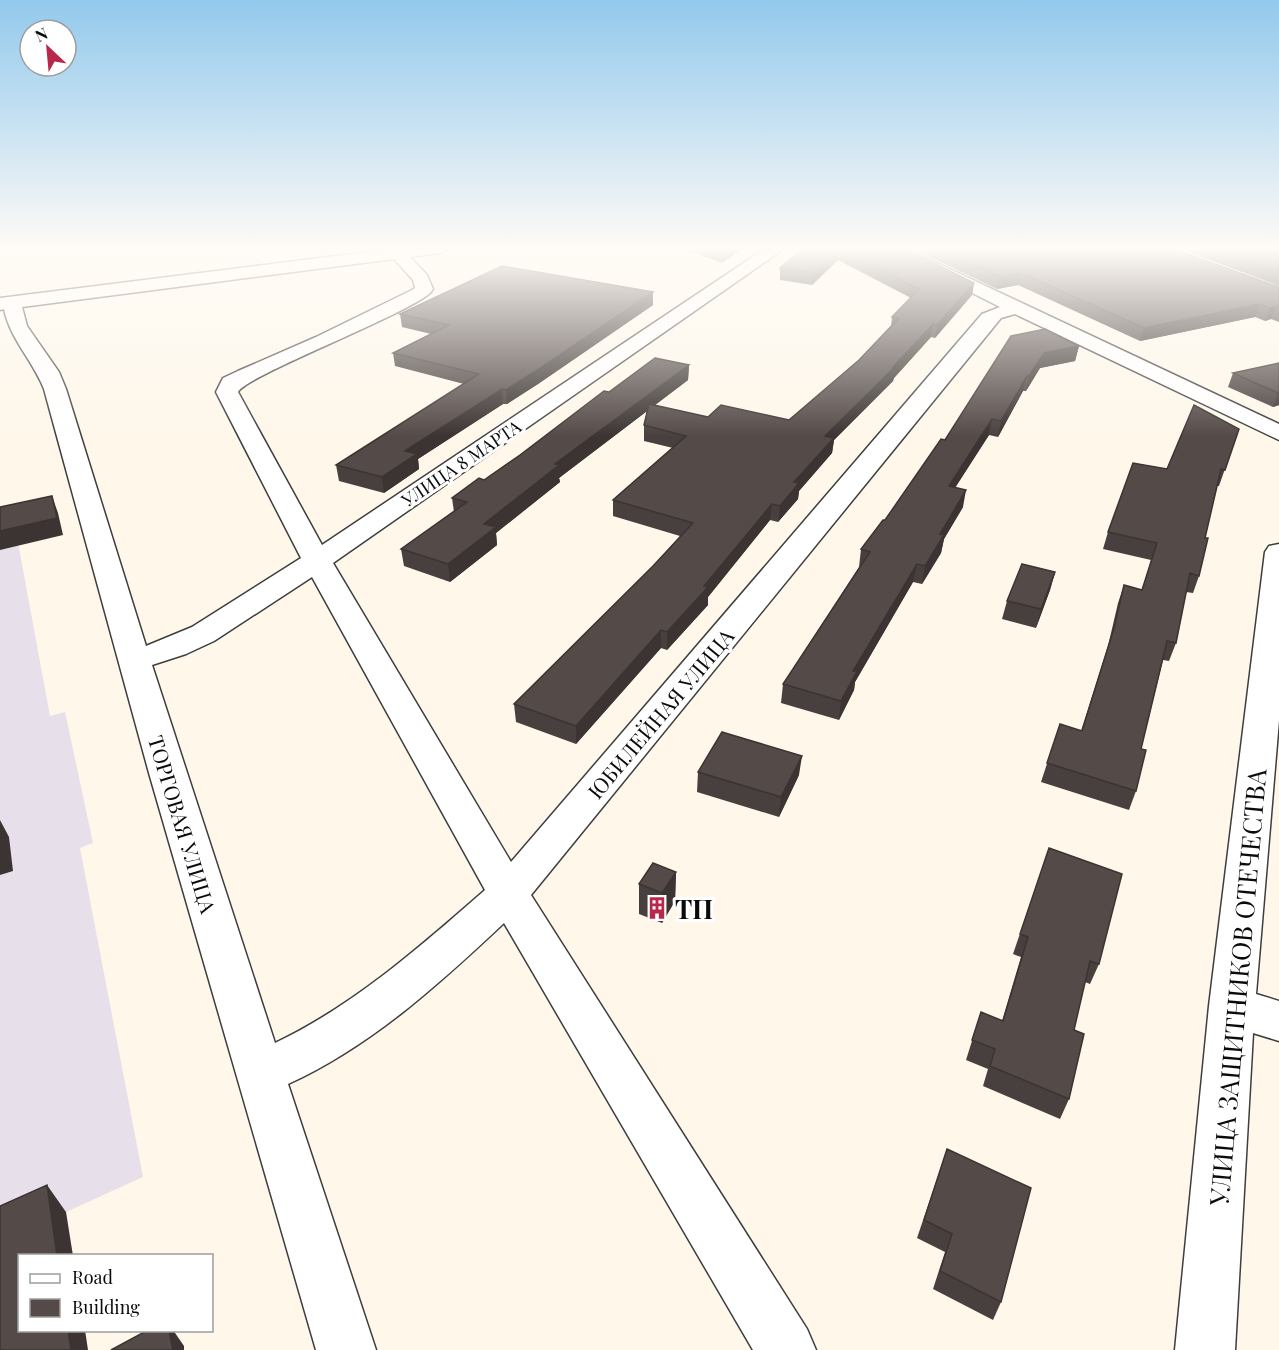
<svg xmlns="http://www.w3.org/2000/svg" width="1279" height="1350" viewBox="0 0 1279 1350" font-family="'Playfair Display',serif">
<rect width="100%" height="100%" fill="#fef7ea"/>
<path fill="#e7e0ea" d="M14 521 50 716 65 712 93 843 80 848 143 1177 66 1212 73 1255 20 1256V1330L0 1350V524Z"/>
<g fill="none" stroke-linecap="round" stroke-linejoin="round">
<g stroke="#3e3e3e" stroke-width="3">
<path id="minor" d="M399 248H449L441 253 410 257 427 275 433 289 430 293C402 317 245 376 238 392L322 545 766 248H785L333 563 511 862 982 314 1000 307 883 248H905L1279 424V440L1015 314 1001 318 531 895 807 1329 816 1350H753L504 923C438 985 371 1046 288 1084L376 1350H316L149 773 44 389C33 361 10 339 4 309L0 310V298ZM394 259 413 280 415 288 412 290 316 337 238 371 223 378 216 392 301 558 192 627 146 646 66 389 59 372 27 326 22 307ZM312 577 485 890C420 947 353 1006 275 1043L152 665 186 654 214 641Z
M1279 544V720L1256 994 1279 1001V1041L1253 1033 1235 1350H1175L1209 1006 1265 552 1269 546Z"/>
</g>
<use href="#minor" fill="#fff" fill-rule="evenodd"/>
</g>
<path fill="#48403e" d="M682 248H744L722 263Z
M803 248H904L974 283 972 295 935 338 931 337 894 378 893 381 834 440 832 453 799 491 798 499 778 522 770 520 708 597V605L667 650 661 648 576 744 516 722 514 704 653 566 680 536 613 516V500L673 448 644 441V425L647 411 559 478 560 482 496 533 497 545 450 582 404 566 401 549 454 512 452 498 484 480 609 392 689 365 688 380 655 405 708 417 789 420 859 360 891 327 892 317 911 298 838 260 812 285 780 280V268Z
M911 248H1171L1279 287V322L1271 319 1265 321 1255 317 1140 341 1018 285 997 289Z
M1178 248H1279V286Z
M653 292V305L538 384 507 404H503L418 459 419 469 384 493 339 481 336 465 464 384 395 366 393 353 431 334 402 327 400 314Z
M1011 336 1079 346 1075 361 1040 368 1026 391H1023L998 437 989 435 955 488 963 507 944 539 941 553 922 584 913 582 855 682 854 690 839 720 781 703 783 684 859 567 861 549 885 520 945 440Z
M1279 363V405L1273 407 1228 387 1233 373Z
M1239 429 1219 486H1217L1205 538 1199 576 1193 593 1186 592 1176 643 1169 661 1163 660 1141 749 1136 791 1129 810 1041 782 1060 724 1081 731 1108 646 1118 603 1124 585 1142 590 1151 560 1103 549 1108 532 1167 469Z
M1055 572 1050 590 1036 628 1002 619 1007 601Z
M698 772 799 775 779 817 697 792Z
M1049 848 1099 964 1090 984 1085 982 1074 1030 1069 1099 1060 1119 983 1086 988 1069 966 1060 981 1012 1002 1021 1021 957 1013 954Z
M676 872 675 901 662 923 639 914V884Z
M947 1149 1001 1302 993 1320 933 1289 945 1252 917 1238Z"/>
<path fill="#3b3432" d="M728 248H744L722 263V252Z
M839 248 838 260 812 285 813 273Z
M1021 273 1018 285 997 289 1000 277Z
M974 283 972 295 935 338 937 325Z
M653 292V305L538 384 507 404 506 390Z
M1260 304 1255 317 1140 341 1144 328Z
M1276 306 1271 319 1265 321 1270 308Z
M933 324 931 337 894 378 893 381 834 440 832 453 799 491 798 499 778 522 780 506 794 482 825 436 893 367Z
M1079 346 1075 361 1040 368 1026 391 1029 376 1044 353Z
M689 365 688 380 559 478 560 482 496 533 497 545 450 582 448 564 484 524 555 464Z
M1027 376 1023 391 998 437 1001 421Z
M502 389 503 404 418 459 419 469 384 493 382 477 405 451Z
M1279 392V405L1273 407 1278 393Z
M992 419 989 435 945 503 949 486Z
M966 490 963 507 944 539 941 553 922 584 925 566 940 534Z
M52 496 58 513 63 535 0 550V531Z
M772 504 770 520 708 597V605L667 650V632L704 586Z
M917 564 913 582 855 682 854 690 839 720 841 701 853 671Z
M1055 572 1050 590 1036 628 1041 609Z
M661 630V648L576 744V726Z
M802 756 799 775 779 817 781 797Z
M0 820 9 837 13 871 0 875Z
M676 872 675 901 662 923V893Z
M47 1185 66 1212 73 1256H57Z
M68 1330H85L88 1350H71Z
M169 1330H173L184 1346V1350H173Z"/>
<path fill="#544a48" stroke="#3b3432" stroke-width="1.5" d="M713 248H728L722 252Z
M803 248H839L813 273 780 268Z
M839 248H904L974 283 937 325 933 324 893 367H895L825 436 834 438 794 482 799 483 780 506 772 504 704 586 708 587 667 632 661 630 576 726 514 704 653 566 693 523 613 500 686 436 644 425 649 404 708 417 721 405 789 420 859 360 899 318 892 317 919 289Z
M938 248H1171L1279 287V307L1276 306 1270 308 1260 304 1144 328 1021 273 1000 277Z
M1213 248H1279V272Z
M502 266 653 292 537 370 506 390 502 389 405 451 417 454 382 477 336 465 479 374 393 353 449 325 400 314Z
M1045 329 1079 346 1044 353 1029 376H1027L1001 421 992 419 949 486 966 490 940 534 944 535 925 566 917 564 853 671H857L841 701 783 684 870 552 861 549 883 520H885L941 439 945 440 1011 336Z
M655 358 689 365 555 464 559 465 484 524 496 527 448 564 401 549 467 502 452 498 479 478 484 480 520 455 604 391 609 392Z
M1279 363V392L1278 393 1233 373Z
M1194 405 1239 429 1225 470 1221 469 1205 538H1208L1199 576 1190 573 1176 643 1167 641 1141 749 1146 750 1136 791 1047 763 1060 724 1082 731 1114 628 1124 585 1142 590 1157 543 1108 532 1133 463 1167 469Z
M52 496 57 518 0 531V507Z
M1022 564 1055 572 1041 609 1007 601Z
M722 732 802 756 781 797 698 772Z
M1049 848 1122 874 1099 964 1090 961 1074 1030 1084 1034 1069 1099 990 1066 995 1049 972 1040 981 1012 1003 1021 1028 937 1020 934Z
M653 863 676 872 662 893 639 884Z
M947 1149 1031 1188 1001 1302 940 1271 952 1234 924 1220Z
M47 1185 57 1256H20V1330H68L71 1350H0V1206Z
M148 1330H169L173 1350H111Z"/>
<linearGradient id="sky" x2="0" y2="1"><stop stop-color="#92c9ed"/><stop offset="0.57" stop-color="#fffbf6"/><stop offset="1" stop-color="#fffbf6" stop-opacity="0"/></linearGradient>
<rect width="1279" height="437" fill="url(#sky)"/>
<defs>
<g id="building-bare" transform="scale(1.8)"><path d="M-4-6H4V6H1V3H-1V6H-4ZM-2.5-4.3h1.7v1.8h-1.7ZM.8-4.3h1.7v1.8H.8ZM-2.5-1h1.7V.8h-1.7ZM.8-1h1.7V.8H.8Z" fill="#b7284a" stroke="#fff" stroke-width="2.5" paint-order="stroke"/></g>
</defs>
<g fill-rule="evenodd">
<use href="#building-bare" x="657" y="908"/>
</g>
<g text-anchor="middle" dominant-baseline="central" stroke-width="6" stroke-linejoin="round" paint-order="stroke">
<g font-size="18" fill="#0b0b0b" stroke="#fff">
<text transform="translate(461 463) rotate(-34)">УЛИЦА 8 МАРТА</text>
</g>
<g font-size="21" fill="#0b0b0b" stroke="#fff">
<text transform="translate(660 713) rotate(-50)">ЮБИЛЕЙНАЯ УЛИЦА</text>
<text transform="translate(183 824) rotate(73)">ТОРГОВАЯ УЛИЦА</text>
</g>
<g font-size="26" font-weight="bold" fill="#0b0b0b" stroke="#fff" text-anchor="start">
<text x="675" y="908">ТП</text>
</g>
<g font-size="26" fill="#0b0b0b" stroke="#fff">
<text transform="translate(1237 987) rotate(-85)">УЛИЦА ЗАЩИТНИКОВ ОТЕЧЕСТВА</text>
</g>
</g>
<rect x="18" y="1254" width="195" height="78" fill="#ffffff" stroke="#9d9d9d" stroke-width="1.5"/>
<rect x="30" y="1274" width="30" height="9" fill="#ffffff" stroke="#9d9d9d" stroke-width="1.5"/>
<text x="72" y="1284" font-size="18" fill="#0b0b0b">Road</text>
<rect x="30" y="1299" width="30" height="18" fill="#544a48" stroke="#9d9d9d" stroke-width="1.5"/>
<text x="72" y="1314" font-size="18" fill="#0b0b0b">Building</text>
<g transform="translate(48 48) rotate(334)"><circle r="28" fill="#ffffff" stroke="#9d9d9d" stroke-width="1.5"/>
<path d="M0-4.5L10 22L0 15L-10 22Z" fill="#b7284a"/>
<text y="-9" font-size="16" font-weight="bold" text-anchor="middle" fill="#0b0b0b">N</text>
</g>
</svg>
